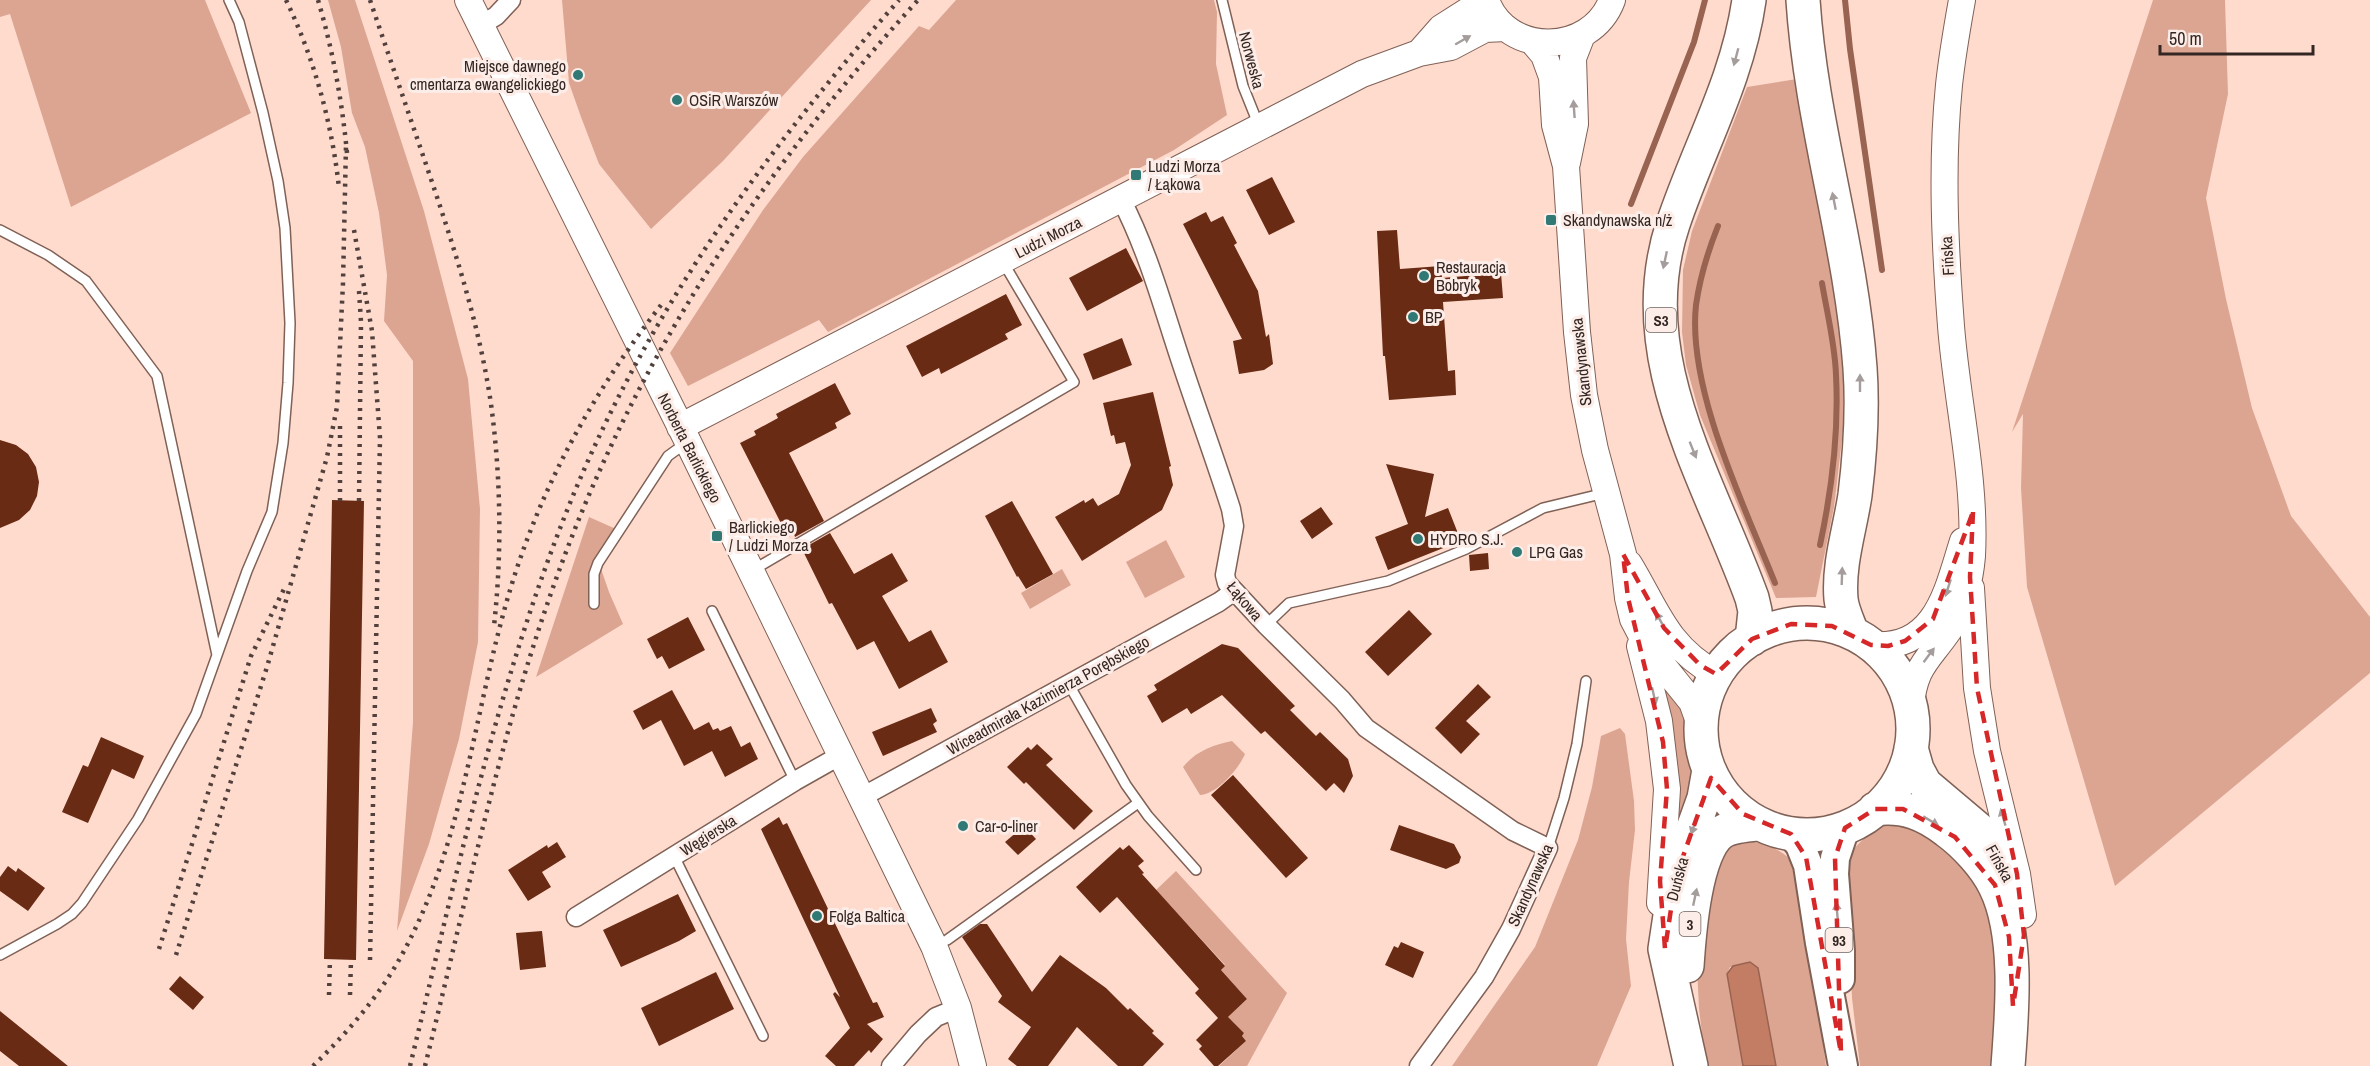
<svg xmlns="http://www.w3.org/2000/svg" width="2370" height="1066" viewBox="0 0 2370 1066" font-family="'Archivo Narrow',sans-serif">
<rect width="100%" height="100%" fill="#ffdbce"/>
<path fill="#dca592" d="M0 0H205L251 113 71 207 10 14 0 17Z
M328 0H355L424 211 468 379 480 509 478 642 459 739 429 844 397 931 413 722V361L384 321 387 275 379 213 365 147 352 113 341 47Z
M562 0H871L723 161 651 229 599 164 581 117 569 83Z
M956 0H1214L1217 12 1216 64 1227 115 1174 150 828 332 819 320 688 386 670 353 763 210 803 157 919 26 929 30Z
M2153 0H2225L2228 94 2206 198 2226 299 2252 408 2291 516 2370 617V673L2115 886 2027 587 2021 488 2023 414 2012 432Z
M1797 79 1825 239 1837 314 1843 374V431L1834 507 1816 597 1776 598 1700 415 1686 365 1682 332 1683 270 1692 231 1747 87Z
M589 517 616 529 600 566 609 592 623 624 536 677Z
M1166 540 1185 577 1145 598 1126 562Z
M1062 569 1071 585 1030 609 1021 593Z
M1659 675 1683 707 1685 742 1694 778 1678 842Z
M1620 728 1625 734 1634 801 1635 830 1629 882 1626 939 1631 986 1597 1066H1452L1535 947 1578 840 1592 787 1601 736Z
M1232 741 1245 754C1238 770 1217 794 1200 795L1183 767C1196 751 1213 745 1232 741Z
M1902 820 1956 848 1996 921V1066H1860L1852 998 1846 860C1858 841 1879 822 1902 820Z
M1748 841C1770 844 1785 851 1799 869L1826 1066H1776L1758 968 1730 967 1727 974 1743 1066H1706L1699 1009 1696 948 1720 853 1737 842Z
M1176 871 1287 993 1247 1066H1219L1246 1041 1242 1036 1244 1033 1232 1021 1226 1019 1247 999 1221 970 1225 965 1156 890Z"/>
<path fill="#c37d64" stroke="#986350" stroke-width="1.5" d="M1750 962 1758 968 1776 1066H1743L1727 974 1733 966Z"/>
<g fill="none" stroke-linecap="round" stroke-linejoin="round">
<path stroke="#986350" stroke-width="6" d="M1845 0 1850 49 1882 270
M1631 204 1694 42 1705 0
M1718 226C1708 251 1700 277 1696 305 1687 389 1744 505 1775 583
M1820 545C1832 489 1839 433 1836 375 1835 344 1827 313 1822 283"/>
</g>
<path fill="#692b14" d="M1272 177 1295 222 1269 235 1246 190Z
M1206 212 1211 222 1223 216 1237 243 1234 245 1258 291 1266 337 1269 334 1273 364 1264 370 1239 374 1233 341 1242 339 1183 224Z
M1397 230 1400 269 1441 266 1442 278 1501 273 1503 298 1443 302 1448 371 1455 370 1456 395 1389 400 1385 356H1383L1377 231Z
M1126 248 1143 281 1087 311 1069 278Z
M1006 294 1022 325 1005 334 1008 339 941 374 939 368 922 377 906 346Z
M1122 338 1132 365 1093 380 1083 354Z
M835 383 851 414 835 423 837 428 789 453 824 521 795 537 794 534 788 537 740 443 756 435 754 431 778 418 776 414Z
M1153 392 1171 466 1169 467 1173 485 1162 510 1082 561 1055 517 1084 500 1085 503 1093 498 1098 506 1119 494 1131 465 1125 442 1116 444 1114 435 1111 436 1103 403Z
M0 440 16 445 28 454 36 467 39 482 37 496 30 510 19 520 0 528Z
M1386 464 1434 474 1425 517 1448 508 1461 541 1388 570 1375 537 1408 524Z
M332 500 364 501 356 960 324 959Z
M1012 501 1053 574 1026 589 1018 576 1017 577 985 516Z
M1321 507 1333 524 1312 539 1300 521Z
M830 533 854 574 892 553 908 581 882 596 909 642 931 630 948 662 899 689 874 641 857 650 832 603 829 604 802 549Z
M1488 553 1489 569 1470 571 1469 555Z
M1409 610 1432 634 1388 676 1365 652Z
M688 617 705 650 669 669 662 656 657 659 647 639Z
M1222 644 1238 648 1295 706 1290 710 1316 736 1320 732 1348 759 1353 776 1344 793 1334 783 1326 791 1265 731 1261 734 1222 695 1191 714 1187 708 1162 723 1147 696 1157 690 1154 685Z
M1478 684 1491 697 1466 721 1480 734 1461 754 1435 728Z
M672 690 694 730 709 722 713 730 718 728 720 731 731 726 741 747 750 742 758 759 725 777 712 751 684 766 661 720 643 730 633 711Z
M931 708 937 721 933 724 937 732 883 756 872 732Z
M101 737 144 756 134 779 112 769 88 823 62 812 83 765 88 767Z
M1037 744 1053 759 1046 765 1093 811 1074 830 1026 782 1024 784 1007 767 1028 747 1031 750Z
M1233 775 1308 858 1286 878 1211 795Z
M779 817 783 825 787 823 873 1003 877 1002 884 1017 867 1024 883 1039 871 1053 869 1050 854 1066H836L825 1056 850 1028 833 994 835 992 840 997 761 829Z
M1399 825 1454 844 1461 857 1459 863 1446 869 1390 850Z
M1024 826 1036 839 1018 855 1005 842Z
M557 842 566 857 542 872 551 887 528 901 508 870 547 845 548 848Z
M1129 845 1144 861 1138 866 1144 873 1142 874 1225 966 1221 970 1247 999 1228 1017 1244 1033 1242 1036 1246 1041 1218 1066H1214L1199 1049 1202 1046 1196 1040 1218 1018 1195 993 1199 989 1117 897 1100 913 1076 887 1120 847 1123 850Z
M8 866 16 872 18 868 45 888 28 911 0 891V877Z
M678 894 696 931 679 941 621 967 603 930Z
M980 924H987L1032 992 1060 955 1106 988 1128 1010 1130 1008 1154 1031 1152 1033 1164 1044 1143 1066H1118L1077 1027 1048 1066H1017L1008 1059 1031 1027 998 1002 1002 996 962 937Z
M542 931 546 967 520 970 516 933Z
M1401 942 1424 952 1413 978 1385 965 1394 946 1398 948Z
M716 972 734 1009 659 1046 641 1008Z
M180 976 204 997 193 1010 169 989Z
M0 1011 68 1066H19L0 1051Z"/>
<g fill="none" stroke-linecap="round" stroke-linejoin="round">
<g stroke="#806156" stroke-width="12">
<path id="lane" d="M1222 0 1243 86 1259 126
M0 230 48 255 86 281 157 376 217 655
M753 570 1074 382 1003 262
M594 604V574L598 563 668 456 686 443
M712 611 795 781
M1266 625 1289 603 1388 581 1466 549 1543 508 1605 493
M1068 683 1126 785 1148 816 1196 870
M1548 848 1564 798 1577 744 1586 681
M674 856 763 1036
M936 945 947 940 1138 803
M0 955 57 924 72 914 82 903 138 819 196 714 247 571 272 512 283 443 288 383 290 323 285 228 278 181 263 113 239 22 229 0"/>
</g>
<g stroke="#806156" stroke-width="21">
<path id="street" d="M481 25 496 16 511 0
M1121 199C1145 246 1158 290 1174 340 1192 397 1213 452 1231 509L1234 526 1225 575 1227 583 1266 625 1342 700 1366 728 1513 831 1548 848 1511 929 1484 977 1419 1066
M862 797 1219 602 1233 592
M576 917 795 781 841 755
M891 1066 918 1034 936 1017 958 1008"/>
</g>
<g stroke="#806156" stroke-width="28">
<path id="secondary" d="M468 0 688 442 934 946 958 1008 973 1066
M1486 0C1506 57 1591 56 1612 0
M1533 42 1544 55 1552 77 1555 125 1566 166 1577 332 1584 395 1595 450 1623 554 1628 598 1633 619 1647 646 1692 702 1701 727
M1419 53 1441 28 1474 7 1479 0
M1567 163 1575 124 1573 58 1582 35
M680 427 1362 74 1419 53 1451 47 1485 29 1506 28
M1629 564C1656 608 1666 647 1716 674
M1971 588 1977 688 1987 751 2017 874 2023 915
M1871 645C1937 650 1947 591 1963 541
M1640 646 1659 721 1667 789 1660 903
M1910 709C1915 665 1926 663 1949 630 1963 610 1970 580 1972 556 1976 478 1957 403 1951 326 1945 247 1941 165 1949 85 1952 57 1957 28 1962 0"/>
</g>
<g stroke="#806156" stroke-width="32">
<path id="primary" d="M1791 834 1800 845 1808 865 1820 943 1843 1066
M1840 979V951L1834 874 1835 858 1845 828"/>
</g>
<g stroke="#806156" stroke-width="36">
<path id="highway" d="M1749 0C1738 79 1698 149 1673 224 1629 356 1708 477 1752 598L1755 611 1752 639
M1803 0C1811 124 1851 244 1860 368 1863 410 1860 454 1855 495 1850 529 1838 564 1841 599 1842 610 1848 622 1852 633
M1701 729a106 106 0 1 1 212 0a106 106 0 1 1-212 0Z
M1911 748 1917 769 1925 784 1983 833
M1875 809C1904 805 1925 814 1947 831 1965 844 1985 866 1995 886 2019 934 2012 1013 2008 1066
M1687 966C1689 935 1695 850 1722 832 1732 826 1747 825 1759 824
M1691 1066 1665 949 1676 876 1704 798 1709 770"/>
</g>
<use href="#lane" stroke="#fff" stroke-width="9"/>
<use href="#street" stroke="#fff" stroke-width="18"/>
<use href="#secondary" stroke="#fff" stroke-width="26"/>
<use href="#primary" stroke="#fff" stroke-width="28"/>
<use href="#highway" stroke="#fff" stroke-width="33"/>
<path stroke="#51403b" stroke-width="4.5" stroke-dasharray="3 6" stroke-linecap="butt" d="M286 0C314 58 332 123 339 188
M318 0C333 51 342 101 347 153
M370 0C391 62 412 123 433 185 457 257 480 329 491 404 501 478 502 553 494 626
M354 230 372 331 380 438 370 960
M359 291 361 322 359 501
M340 501V423
M159 949 251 656 284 589
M176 955 267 667 327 457 337 407 343 283 346 145
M329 995 330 959
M350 995 351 960
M313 1066C349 1031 382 993 405 949 468 831 475 696 516 571 549 471 597 388 661 305
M410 1066C456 877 497 684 570 503 647 313 764 152 899 0
M425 1066C468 894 503 718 566 552 645 343 768 165 918 0"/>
</g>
<defs><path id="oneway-solid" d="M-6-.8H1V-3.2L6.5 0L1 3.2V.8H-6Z" transform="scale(1.5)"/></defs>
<g fill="#a49d9c">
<use href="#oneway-solid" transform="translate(1463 40) rotate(-30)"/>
<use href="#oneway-solid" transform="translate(1736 57) rotate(105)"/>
<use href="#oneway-solid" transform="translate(1574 109) rotate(-94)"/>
<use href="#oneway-solid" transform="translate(1834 201) rotate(-101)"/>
<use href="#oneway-solid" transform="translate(1665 260) rotate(102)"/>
<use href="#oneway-solid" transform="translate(1860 383) rotate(-90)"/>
<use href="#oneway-solid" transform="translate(1693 450) rotate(68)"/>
<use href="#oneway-solid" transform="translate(1842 576) rotate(-88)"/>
<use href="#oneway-solid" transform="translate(1948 588) rotate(108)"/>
<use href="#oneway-solid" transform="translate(1660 620) rotate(-120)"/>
<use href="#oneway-solid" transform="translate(1929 655) rotate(-53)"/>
<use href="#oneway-solid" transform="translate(1654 696) rotate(77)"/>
<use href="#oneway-solid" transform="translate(2003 817) rotate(-106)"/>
<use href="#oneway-solid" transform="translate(1931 821) rotate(31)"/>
<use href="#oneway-solid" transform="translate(1694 826) rotate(110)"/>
<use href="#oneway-solid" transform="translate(1695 897) rotate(-78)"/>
<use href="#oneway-solid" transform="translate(1837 911) rotate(-95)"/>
</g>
<path fill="none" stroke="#d62828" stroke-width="4.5" stroke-dasharray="12 8" stroke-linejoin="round" d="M1973 512 1970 577 1977 688 2017 874 2024 935 2013 1006 2009 937 1995 885 1955 837 1903 809H1875L1845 828 1835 858 1841 1053 1806 857 1791 834 1743 814 1711 778 1676 876 1665 949 1660 881 1667 789 1663 742 1628 598 1623 554 1664 628 1700 665 1716 674 1752 639 1791 624 1832 626 1871 645 1888 646 1905 641 1933 619Z"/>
<g fill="#307974" stroke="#fcede8" stroke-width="2">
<circle cx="578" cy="75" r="6"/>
<circle cx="677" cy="100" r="6"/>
<rect x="1130" y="169" width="12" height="12" rx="3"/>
<rect x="1545" y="214" width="12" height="12" rx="3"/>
<circle cx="1424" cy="276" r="6"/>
<circle cx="1413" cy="317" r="6"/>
<rect x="711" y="530" width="12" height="12" rx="3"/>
<circle cx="1418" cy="539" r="6"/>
<circle cx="1517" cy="552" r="6"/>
<circle cx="963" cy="826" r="6"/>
<circle cx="817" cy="916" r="6"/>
</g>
<g text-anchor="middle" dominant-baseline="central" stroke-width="6" stroke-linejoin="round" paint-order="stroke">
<g fill="#fcede8" stroke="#70625d" stroke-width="1.5">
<rect x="1646" y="308" width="30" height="24" rx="4.5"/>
<rect x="1679.5" y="912" width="21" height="24" rx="4.5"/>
<rect x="1825.5" y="928" width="27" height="24" rx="4.5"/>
</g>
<g font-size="15" font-weight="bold" fill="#342622">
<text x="1661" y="320">S3</text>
<text x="1690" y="924">3</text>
<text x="1839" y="940">93</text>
</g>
<g font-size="16" fill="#342622" stroke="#fcede8">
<text transform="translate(1252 60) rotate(75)">Norweska</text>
<text transform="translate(1048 237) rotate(-27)">Ludzi Morza</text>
<text transform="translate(1947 256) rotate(-93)">Fińska</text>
<text transform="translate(1581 362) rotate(-96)">Skandynawska</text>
<text transform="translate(690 448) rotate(63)">Norberta Barlickiego</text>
<text transform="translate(1245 601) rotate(50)">Łąkowa</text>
<text transform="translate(1048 695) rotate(-29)">Wiceadmirała Kazimierza Porębskiego</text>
<text transform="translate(708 835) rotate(-32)">Węgierska</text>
<text transform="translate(2000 863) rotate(61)">Fińska</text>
<text transform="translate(1677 879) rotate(-75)">Duńska</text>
<text transform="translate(1530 885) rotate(-66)">Skandynawska</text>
</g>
<g font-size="16" fill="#342622" stroke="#fcede8" text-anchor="start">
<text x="566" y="66" text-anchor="end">Miejsce dawnego<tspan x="566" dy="18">cmentarza ewangelickiego</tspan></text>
<text x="689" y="100">OSiR Warszów</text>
<text x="1148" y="166">Ludzi Morza<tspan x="1148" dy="18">/ Łąkowa</tspan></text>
<text x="1563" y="220">Skandynawska n/ż</text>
<text x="1436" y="267">Restauracja<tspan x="1436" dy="18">Bobryk</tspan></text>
<text x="1425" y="317">BP</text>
<text x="729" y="527">Barlickiego<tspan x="729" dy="18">/ Ludzi Morza</tspan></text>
<text x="1430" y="539">HYDRO S.J.</text>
<text x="1529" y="552">LPG Gas</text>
<text x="975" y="826">Car-o-liner</text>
<text x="829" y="916">Folga Baltica</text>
</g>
</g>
<path d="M2160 45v9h153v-9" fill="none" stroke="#342622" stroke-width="3"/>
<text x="2169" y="45" font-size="18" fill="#342622" stroke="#fcede8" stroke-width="4.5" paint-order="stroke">50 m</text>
</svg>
